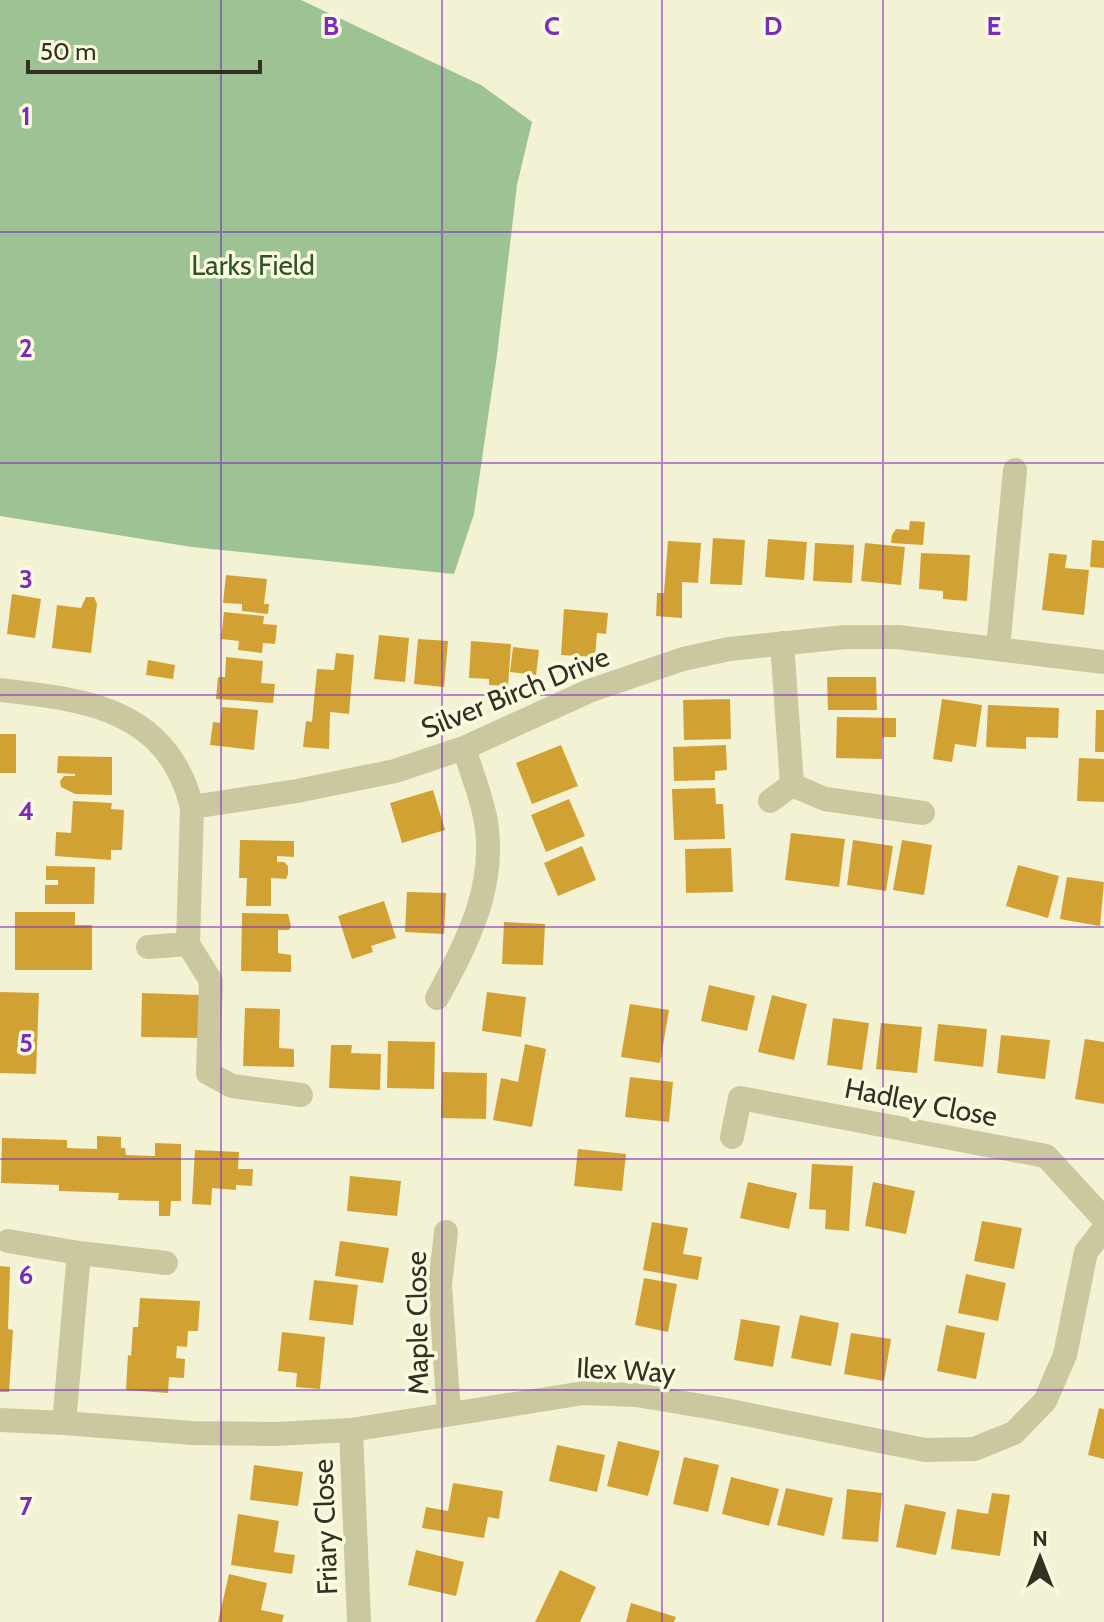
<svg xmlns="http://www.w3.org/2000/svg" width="1104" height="1622" viewBox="0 0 1104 1622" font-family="Cabin,sans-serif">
<rect width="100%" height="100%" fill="#f3f2d4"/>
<path fill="#9dc293" d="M0 0H301L481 85 532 122 517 185 497 355 474 514 454 574 192 547 0 516Z"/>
<path fill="#d1a233" d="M910 521 925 522 923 545 891 543 892 535 896 529 909 530Z
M713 538 745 540 742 585 710 584Z
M768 539 807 542 804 580 765 577Z
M1092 540 1104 541V568L1090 567Z
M668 541 701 543 698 583 682 582V618L656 616 657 593H664Z
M815 543 854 545 852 583 813 581Z
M865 543 905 547 901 585 861 581Z
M921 553 970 555 967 601 943 599V591L919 589Z
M1049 553 1067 555 1065 568 1089 570 1084 615 1042 610Z
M226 575 267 579 264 604H269L268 614 242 611V604L223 603Z
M12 594 41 599 35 638 7 634Z
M86 597H94L97 604 91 653 52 648 57 605 81 608Z
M564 609 608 613 606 634 597 633 595 657 561 655Z
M224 612 264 616 263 624 277 625 275 644 263 643 262 653 238 650 239 641 221 639Z
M379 635 409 638 405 682 374 679Z
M418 639 448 641 444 687 414 684Z
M471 641 511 644 508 686 489 685V679L469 678Z
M513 647 539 650 536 675 510 672Z
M336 653 354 655 349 714 330 712 329 749 303 747 306 721 312 722 317 669 334 670Z
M226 657 263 661 261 683 275 684 273 703 216 699 218 677H225Z
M148 660 175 665 173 679 146 675Z
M827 677H876L877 710H828Z
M730 699 731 739 684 740 683 700Z
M942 699 982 705 976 747 955 744 952 762 933 759Z
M988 705 1059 708 1058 738 1026 737V749L986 747Z
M222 707 258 710 254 750 210 745 213 722 220 723Z
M1096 710H1104V752H1095Z
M837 717 896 718V737H882V759L836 758Z
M0 734H16V773H0Z
M561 745 578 786 532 804 516 763Z
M726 745 727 770 715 771V780L674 781 673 747Z
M58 756 112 757V795L75 794 61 787 60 781 64 776H75V774L57 773Z
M1079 758 1104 759V802L1077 801Z
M715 788 716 804H723L725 839 674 840 672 789Z
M433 790 445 830 402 843 390 803Z
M569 799 585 836 546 852 531 815Z
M73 801 112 803 111 809 124 810 122 850H111V860L55 856 56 832 71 833Z
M791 833 845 839 839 887 785 880Z
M240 840 294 841V857L277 856V862H284L288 866V874L286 879 271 878V906H246L247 878H239Z
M853 840 893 846 886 891 847 885Z
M902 840 932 845 924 895 893 890Z
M582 846 596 880 558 896 544 863Z
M731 848 733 892 686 893 685 849Z
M1018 865 1059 876 1048 918 1006 906Z
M46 866 95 867 94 904H45V885H58V880H46Z
M1067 877 1104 882 1100 926 1060 919Z
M407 892 446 893 444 934 405 932Z
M384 901 396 938 371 946 373 952 352 959 338 916Z
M15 912H75V925H92V970H15Z
M242 913 288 914 291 926 289 930H278V953L291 955V972L241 971Z
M504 922 545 924 543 965 502 964Z
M709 985 755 996 747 1031 701 1021Z
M0 992 39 993 36 1074 0 1073Z
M487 992 526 997 521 1037 482 1031Z
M142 993 200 995 199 1038 141 1037Z
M772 995 807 1004 794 1060 758 1052Z
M630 1004 669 1010 660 1063 621 1057Z
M245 1008 280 1009 279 1048 294 1049V1067L243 1066Z
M833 1018 869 1023 862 1070 827 1065Z
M881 1023 922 1027 917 1073 876 1069Z
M938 1024 987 1029 983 1067 934 1061Z
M1001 1035 1050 1040 1045 1079 997 1073Z
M1085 1039 1104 1042V1104L1075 1099Z
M388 1041 435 1042 434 1089 387 1088Z
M525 1044 546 1049 532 1127 493 1120 501 1078 518 1082Z
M331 1045H352L351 1053 381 1054 380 1090 329 1088Z
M442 1072 487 1073 486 1119 441 1118Z
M630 1077 673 1082 669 1122 625 1117Z
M97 1136 121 1137V1148H125L126 1155 155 1156V1143L181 1144V1201H171L170 1216H159V1201L118 1200 119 1193 59 1191V1185L1 1183 2 1138 67 1140V1148L97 1149Z
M578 1149 626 1154 622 1191 574 1186Z
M195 1150 239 1152 238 1169H253L252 1186 236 1185V1190L212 1188 211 1205 192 1204Z
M812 1164 853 1166 849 1231 825 1229 826 1210 809 1209Z
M350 1176 401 1181 397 1216 347 1211Z
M748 1182 797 1193 789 1229 740 1218Z
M873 1182 915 1191 906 1234 865 1226Z
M982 1221 1022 1228 1014 1269 974 1261Z
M652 1222 688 1228 683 1254 702 1257 698 1280 643 1270Z
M340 1241 389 1248 383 1283 335 1276Z
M0 1266 10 1267 8 1329 13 1330 9 1392H0Z
M966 1274 1006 1283 998 1321 958 1313Z
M644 1278 677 1284 668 1332 635 1325Z
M314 1280 358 1285 353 1325 309 1320Z
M140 1298 200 1301 198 1331H188L187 1347 177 1346 176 1358 185 1359 184 1378 169 1377 168 1393 126 1390 128 1355 131 1356 133 1327H138Z
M800 1315 839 1323 831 1366 791 1358Z
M741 1319 780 1326 773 1367 734 1360Z
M946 1325 985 1333 976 1379 937 1371Z
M282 1332 325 1337 320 1389 296 1387 297 1373 278 1371Z
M851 1333 891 1339 884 1381 844 1374Z
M1099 1408 1104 1409V1459L1088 1455Z
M618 1441 660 1451 648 1496 607 1486Z
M557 1445 605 1455 597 1492 549 1481Z
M684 1457 719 1465 708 1512 673 1504Z
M254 1465 303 1472 298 1506 250 1500Z
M731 1477 779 1489 769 1526 722 1514Z
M453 1483 503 1491 499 1519 488 1517 484 1538 422 1528 426 1507 448 1511Z
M786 1488 833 1498 824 1536 777 1525Z
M847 1489 882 1493 878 1542 842 1539Z
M992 1493 1010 1495 1000 1556 951 1549 957 1509 988 1514Z
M905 1504 946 1512 936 1555 896 1547Z
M238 1514 279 1521 274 1552 295 1555 292 1574 231 1565Z
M416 1550 464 1562 456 1596 408 1585Z
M560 1570 596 1587 580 1622H535Z
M229 1574 267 1583 261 1610 284 1615 282 1622H218Z
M631 1603 676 1617 674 1622H626Z"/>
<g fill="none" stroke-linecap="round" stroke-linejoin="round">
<path stroke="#cbc79f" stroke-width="24" d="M782 643 792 785
M998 648 1015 470
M0 690C86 700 167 708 192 807L297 791 395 771 464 748 589 691 683 659 729 649 845 637H897L1104 662
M770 801 792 785 825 799 923 813
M188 944 211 981 208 1073 232 1086 301 1095
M148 947 188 944 192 807
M437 998C469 940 501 877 483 808 478 788 470 768 464 748
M732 1137 740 1098 1046 1156 1104 1219
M446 1232 440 1285 449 1413
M8 1241 79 1253 64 1423
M79 1253 166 1263
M0 1420 64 1423 192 1433 276 1434 351 1430 584 1393 636 1395 720 1409 925 1450 974 1449 1014 1433 1045 1401 1065 1355 1086 1252 1104 1229
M351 1430 359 1622"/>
</g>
<path fill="none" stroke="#7b2cbf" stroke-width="2" stroke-opacity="0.55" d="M221 0V1622M442 0V1622M662 0V1622M883 0V1622M0 232H1104M0 463H1104M0 695H1104M0 927H1104M0 1159H1104M0 1390H1104"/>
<g text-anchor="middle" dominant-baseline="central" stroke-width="7" stroke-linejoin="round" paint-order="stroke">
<g font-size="28" fill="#2e5425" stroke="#fafae0">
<text x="253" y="265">Larks Field</text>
</g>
<g font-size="28" fill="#343024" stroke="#fafae0">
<text transform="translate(515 692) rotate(-22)">Silver Birch Drive</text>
<text transform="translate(921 1102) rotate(11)">Hadley Close</text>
<text transform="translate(417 1323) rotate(-91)">Maple Close</text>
<text transform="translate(626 1370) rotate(3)">Ilex Way</text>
<text transform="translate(325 1527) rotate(-92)">Friary Close</text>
</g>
</g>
<g font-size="26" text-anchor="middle" font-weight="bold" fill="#7b2cbf" stroke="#fafae0" stroke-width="7" stroke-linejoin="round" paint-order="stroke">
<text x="331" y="35">B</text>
<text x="552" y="35">C</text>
<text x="773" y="35">D</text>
<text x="994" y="35">E</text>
<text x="26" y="125">1</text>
<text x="26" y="357">2</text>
<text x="26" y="588">3</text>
<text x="26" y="820">4</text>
<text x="26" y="1052">5</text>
<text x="26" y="1284">6</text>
<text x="26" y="1515">7</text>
</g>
<g transform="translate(1040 1558)" stroke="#fafae0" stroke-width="6" paint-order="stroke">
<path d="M0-6L14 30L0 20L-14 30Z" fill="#343024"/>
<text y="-12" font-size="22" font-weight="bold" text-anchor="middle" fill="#343024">N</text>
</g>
<path d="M28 60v12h232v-12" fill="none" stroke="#343024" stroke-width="4"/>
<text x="40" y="60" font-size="24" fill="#343024" stroke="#fafae0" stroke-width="6" paint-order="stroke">50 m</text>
</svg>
